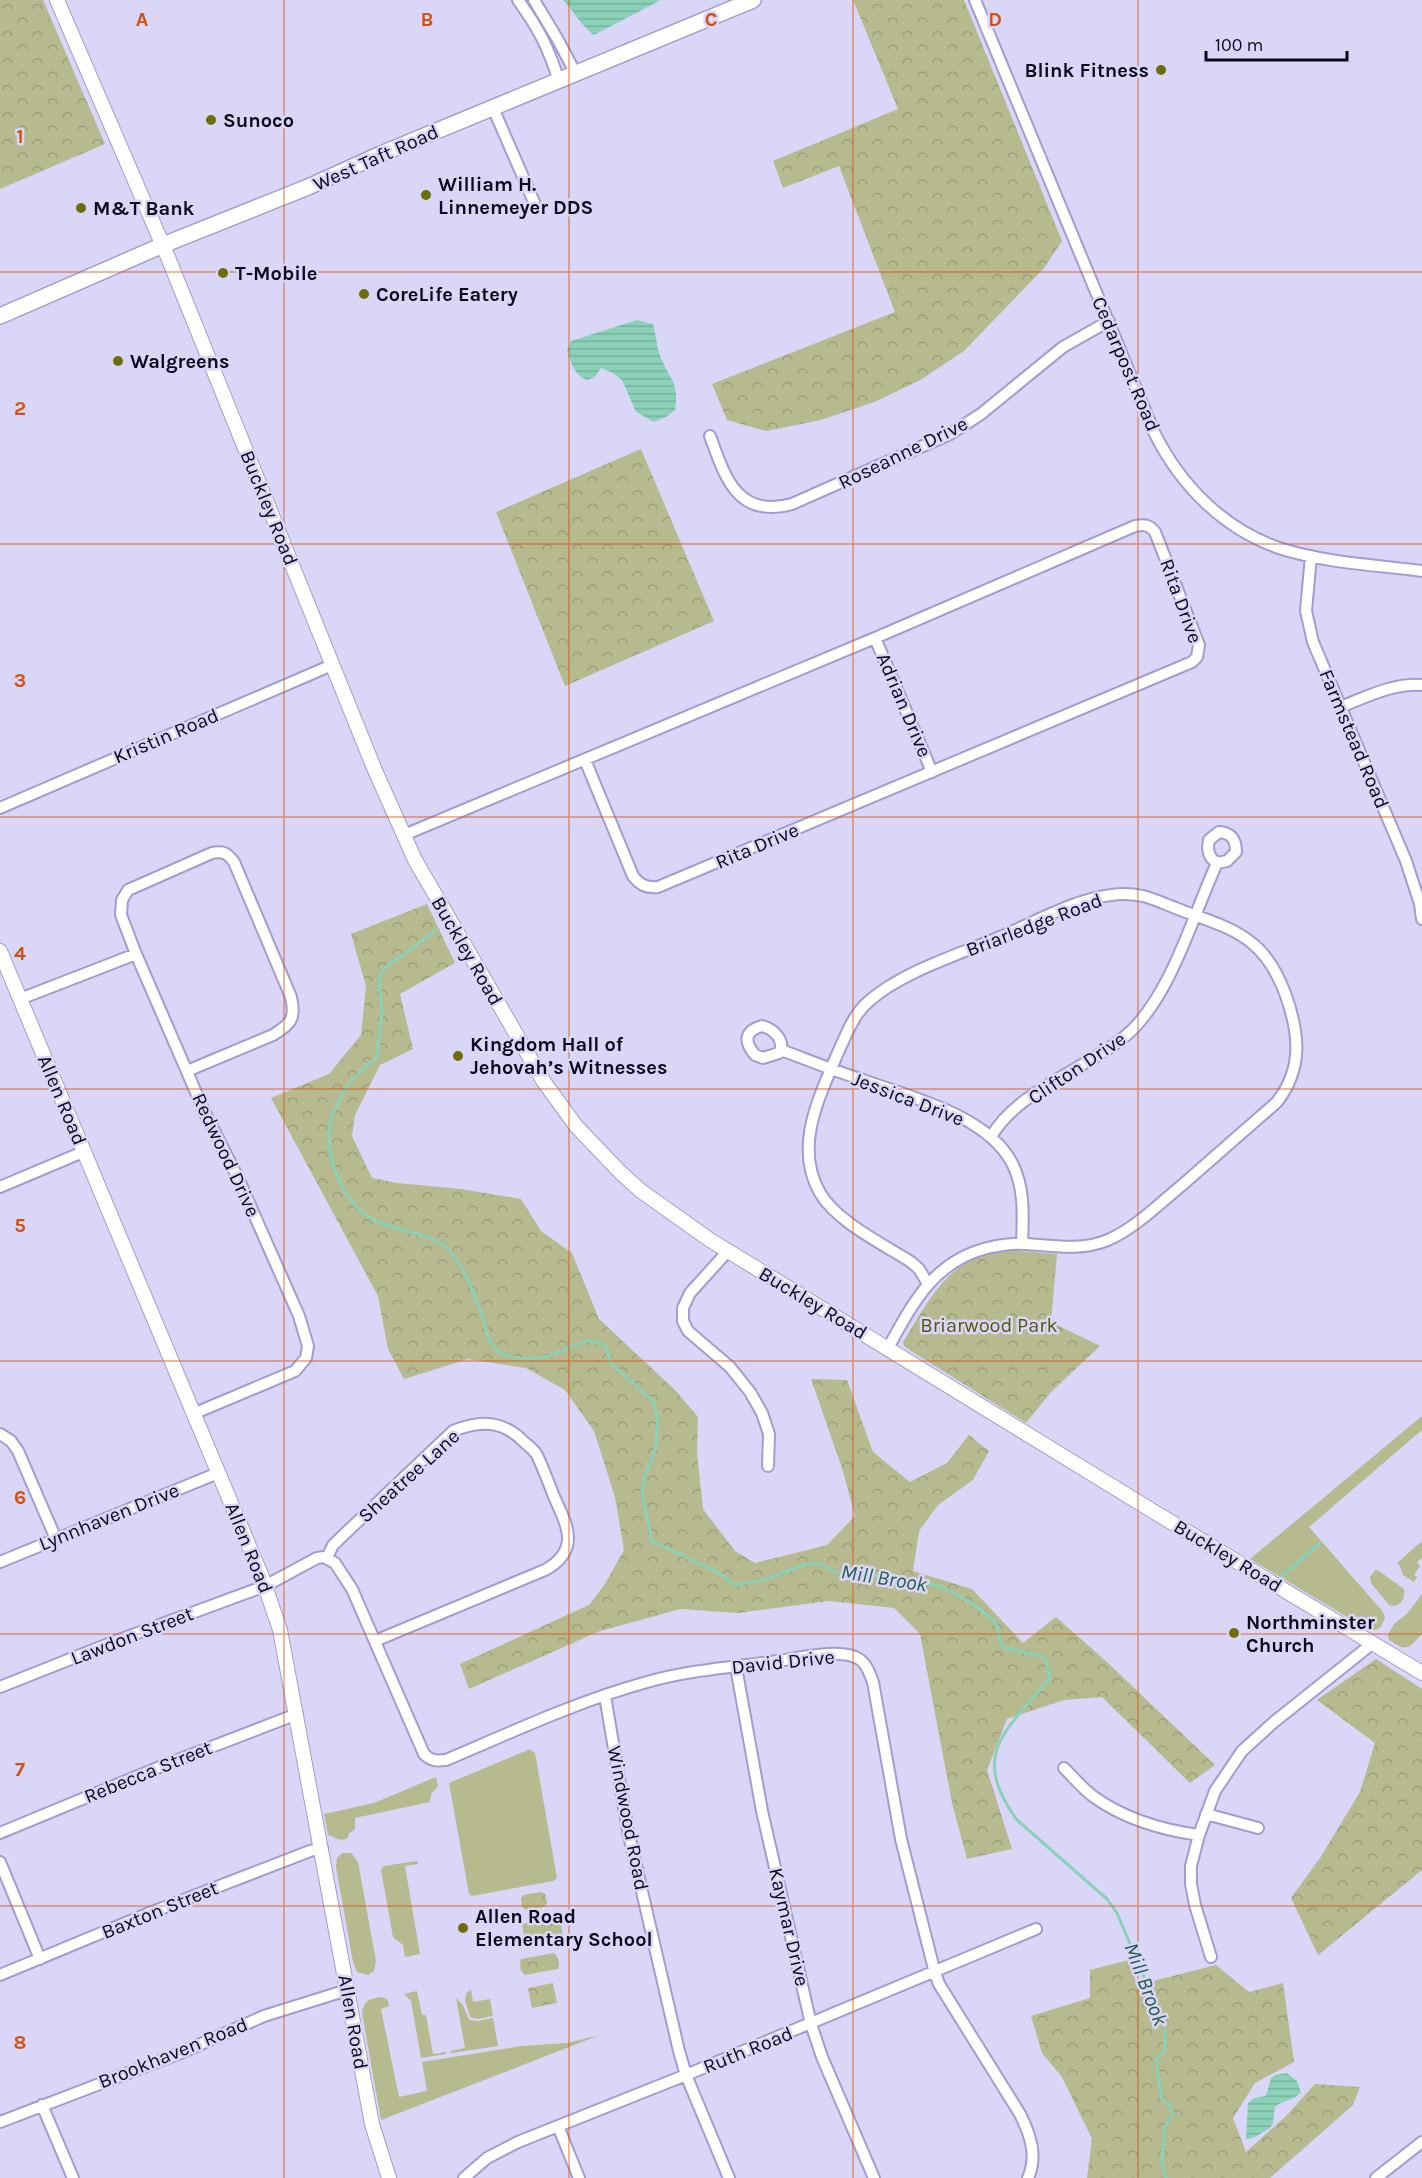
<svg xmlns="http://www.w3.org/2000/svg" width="1422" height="2178" viewBox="0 0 1422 2178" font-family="Karla,sans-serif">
<defs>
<pattern id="forest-crowns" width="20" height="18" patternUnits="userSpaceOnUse" patternTransform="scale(1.5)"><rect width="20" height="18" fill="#b7b98e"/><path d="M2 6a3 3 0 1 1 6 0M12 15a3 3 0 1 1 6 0" fill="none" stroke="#9c9e7a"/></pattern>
<pattern id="water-rules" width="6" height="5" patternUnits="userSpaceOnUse" patternTransform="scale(1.5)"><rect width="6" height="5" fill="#8ad1b8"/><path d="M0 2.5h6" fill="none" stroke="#76b29e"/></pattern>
</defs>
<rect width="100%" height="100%" fill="#d9d6f8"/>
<path fill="#b7b98e" d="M1422 1416V1430L1309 1527 1383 1612 1385 1618 1380 1628 1371 1631 1250 1559Z
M1422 1541V1558L1417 1562 1420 1566 1414 1575 1417 1577 1414 1582 1403 1575 1400 1566 1397 1563Z
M1375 1570 1379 1571 1404 1589C1406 1599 1399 1608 1389 1605L1371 1583 1370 1577Z
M1422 1594V1634C1408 1649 1407 1652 1389 1640L1388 1635 1394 1624 1407 1614Z
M528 1750H531L535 1753 557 1878 553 1881 472 1896 469 1894 449 1783Z
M436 1777 438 1786 431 1794 430 1802 355 1818V1830L349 1833 348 1838C340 1842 336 1838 328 1835L324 1814 374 1803Z
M342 1853H351L358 1862 376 1961 374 1971 368 1975 357 1972 353 1962 336 1867 337 1858Z
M417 1861 418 1864 405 1866 420 1954 405 1957 403 1945 393 1937 381 1870 384 1866Z
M471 1990 473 2002 490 1999 493 2016 477 2019 470 2017 465 2000 467 1992Z
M417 1991 422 2015H426L433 2054 446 2052V2054L421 2058 411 2001 404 1994Z
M382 1997 388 2000 389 2006 381 2009 399 2097 427 2091 422 2062 522 2046 567 2043 600 2035 381 2120 362 2013C364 2000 369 1999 382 1997Z
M456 1998 463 2005 469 2020 478 2021 493 2018 498 2046 451 2053V2051L465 2048Z"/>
<path fill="url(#forest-crowns)" d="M0 0H43L105 144 0 189Z
M853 0H964L1062 241 1044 268 964 351 922 379 877 401 821 420 766 431 727 420 712 384 895 312 839 166 783 188 773 161 898 109Z
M641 449 714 621 565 686 496 512Z
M427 904 455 963 400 994 413 1049 380 1065 355 1115 352 1136 372 1178 397 1183 461 1189 521 1199 541 1231 572 1253 599 1319 675 1390 698 1417 697 1453 703 1509 735 1551 755 1563 827 1545 855 1516 843 1471 811 1379 847 1380 873 1452 910 1482 947 1463 969 1435 989 1451 973 1480 938 1505 919 1531 913 1571 972 1589 1023 1643 1056 1617 1109 1664 1215 1765 1190 1783 1102 1697 1064 1700 1007 1719 987 1770 1012 1849 967 1859 952 1803 920 1634 894 1608 829 1601 738 1613 681 1609 600 1631 469 1689 460 1664 589 1605 605 1584 624 1550 615 1497 594 1431 565 1390 526 1368 468 1359 404 1379 388 1349 378 1296 271 1098 329 1074 361 1035 366 986 351 934Z
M1007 1250 1057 1254 1051 1322 1100 1346 1051 1392 1026 1423 911 1351 904 1346 903 1342C932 1296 948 1257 1007 1250Z
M1376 1659 1422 1689V1870L1318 1955 1291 1898 1320 1858 1360 1792 1375 1743 1317 1700Z
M541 1892 545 1894 547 1903 544 1907 526 1910 522 1907 521 1899 523 1895Z
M560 1917 563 1937 525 1942 522 1924Z
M554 1953C558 1957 560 1962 558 1969L525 1975C520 1971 519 1965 521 1959Z
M1129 1960 1137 1985 1216 1965 1249 1992 1283 1983 1294 2062 1255 2083 1233 2118 1246 2152 1286 2116 1315 2084 1360 2087 1353 2105 1270 2178H1087L1092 2139 1062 2077 1042 2053 1031 2016 1090 1998V1970Z
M553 1983 557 2003 532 2008 528 1988Z"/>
<path fill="url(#water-rules)" d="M563 0H661L594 35C581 26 574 11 563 0Z
M637 320 653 324C656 334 656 343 659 352 667 378 680 379 675 410L666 417 654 422 636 412 622 380 613 373 601 368 595 377 587 380C574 375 572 364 567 351L571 341Z
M1287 2073 1297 2081 1301 2092C1292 2102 1283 2099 1275 2107 1272 2124 1277 2125 1260 2134 1254 2137 1253 2139 1246 2139L1248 2103 1254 2098 1266 2096 1271 2078 1275 2075Z"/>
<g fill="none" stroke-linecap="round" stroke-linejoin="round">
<path stroke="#8ad1b8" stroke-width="3" d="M438 929 386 967 380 974 379 981 382 1011 377 1057C368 1066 355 1075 348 1085 338 1100 329 1119 329 1136 329 1165 343 1199 367 1216 389 1231 430 1232 447 1248 464 1265 473 1291 481 1312 486 1324 486 1342 496 1350 512 1362 541 1360 558 1353 568 1349 578 1342 588 1341 594 1340 599 1343 605 1345L612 1364 653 1401 658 1420 656 1447 644 1479 642 1494 652 1541 717 1572 735 1585 760 1581 807 1564H819L844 1575 871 1573 886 1580 917 1581 941 1587 972 1603 993 1620 998 1628 1000 1642 1004 1648 1045 1657 1050 1678C1008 1730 968 1752 1017 1820L1107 1899 1117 1913 1165 2027V2050L1156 2060 1161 2097 1170 2105 1173 2113 1165 2127 1162 2162 1166 2178
M1282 1576 1320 1543"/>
<g stroke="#a29cd2" stroke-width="14">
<path id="minor" d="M518 0C539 29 548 47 559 81
M534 0 558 40 576 74
M975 0 1154 432C1180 485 1224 530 1282 549 1327 563 1376 565 1422 571
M493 108 534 202
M710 436C725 477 737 519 792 504L950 434 981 414 1063 347 1109 321
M1311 556 1306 611 1313 642 1406 861 1420 904 1422 919
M875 638 932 772
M1340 707C1367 697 1392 683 1422 685
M0 808 332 665
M1219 832C1232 833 1236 840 1236 852L1227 861 1217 863C1208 857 1207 850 1209 840Z
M404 835 875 638 1135 526C1145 524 1149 525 1155 532L1199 645 1197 657 1192 662 658 887C646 888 640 885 633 876L585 760
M20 999 136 954
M762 1026C774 1029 786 1041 779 1053L763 1058 755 1055C744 1042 744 1031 762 1026Z
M781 1050C808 1060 835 1071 863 1080 910 1097 987 1115 1012 1163 1025 1188 1023 1216 1022 1244
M187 1071 273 1035C291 1024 296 1019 291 997L234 862C227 853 224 851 212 853L128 890 122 900 121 915 136 954 204 1111 238 1178 299 1316 308 1346 306 1358 295 1371 193 1414
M991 1137C1019 1088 1092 1068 1132 1030 1172 991 1194 913 1217 863
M0 1187 83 1152
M728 1251 690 1293 683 1308V1321L688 1331 730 1367 750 1392 762 1413 769 1434 768 1466
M888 1348C913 1303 933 1262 987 1248 1000 1245 1013 1243 1027 1244 1054 1246 1082 1251 1108 1240 1135 1228 1158 1205 1181 1186 1213 1158 1245 1130 1277 1102 1304 1067 1299 1032 1285 993 1278 975 1268 956 1253 944 1232 926 1203 919 1178 909 1167 905 1155 899 1143 896 1133 894 1122 893 1111 895 1073 900 1035 922 1000 937 958 955 901 972 868 1002 852 1016 845 1038 836 1057 818 1100 794 1148 820 1193 837 1222 883 1244 911 1262L919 1269 928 1284
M0 1434 11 1441 18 1451 56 1539
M327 1558 333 1545 453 1431C480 1420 503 1420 524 1442 529 1446 534 1450 537 1455 543 1468 548 1481 553 1494 558 1507 568 1523 568 1538 568 1553 558 1563 545 1570L375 1641
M0 1562 218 1473
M736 1667 762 1811 811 2024 822 2057 874 2178
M0 1687 116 1641 265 1586 317 1558 324 1557 335 1563 352 1589 424 1754C431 1761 436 1761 446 1760 512 1732 578 1701 647 1682 689 1670 734 1667 778 1661 798 1658 836 1649 855 1657 866 1661 869 1672 873 1682L901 1839 935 1973 939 1984 1020 2114C1030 2134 1038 2156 1028 2178
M605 1696 628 1831 679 2051 686 2075 729 2178
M1064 1768C1074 1778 1083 1789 1094 1797 1125 1819 1162 1830 1199 1835
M1206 1814 1258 1828
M0 1833 162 1766 297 1714
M0 1862 40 1959
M1211 1957 1195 1905 1191 1884V1866L1199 1835 1215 1791 1242 1751 1274 1722 1373 1643
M0 1975 147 1914 310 1851 322 1848
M42 2105 73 2178
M0 2122 183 2052 264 2016 347 1990
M558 2126 579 2178
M464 2178 487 2158 518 2142 686 2075 1036 1929
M1376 2178 1422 2142"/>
</g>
<g stroke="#a29cd2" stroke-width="16">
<path id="tertiary" d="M57 0 167 255 374 768 415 860 544 1082 576 1126 621 1173 641 1191 710 1240 1156 1513 1422 1673
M0 951 262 1577 280 1630 372 2124 389 2178"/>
</g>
<g stroke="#a29cd2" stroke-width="18">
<path id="secondary" d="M0 316 163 245 308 187 381 154 753 0"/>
</g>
<use href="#minor" stroke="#fff" stroke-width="10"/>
<use href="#tertiary" stroke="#fff" stroke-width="14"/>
<use href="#secondary" stroke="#fff" stroke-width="15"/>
</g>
<path fill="none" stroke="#d2510e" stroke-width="1.5" stroke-opacity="0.55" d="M284 0V2178M569 0V2178M853 0V2178M1138 0V2178M0 272H1422M0 544H1422M0 817H1422M0 1089H1422M0 1361H1422M0 1634H1422M0 1906H1422"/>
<g fill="#6d6d0e" stroke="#d9d6f8" stroke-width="2">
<circle cx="1161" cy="70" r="6"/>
<circle cx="211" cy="120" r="6"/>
<circle cx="426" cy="195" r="6"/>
<circle cx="81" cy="208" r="6"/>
<circle cx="223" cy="273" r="6"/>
<circle cx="364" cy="294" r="6"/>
<circle cx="118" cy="361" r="6"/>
<circle cx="458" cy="1056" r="6"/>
<circle cx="1234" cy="1633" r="6"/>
<circle cx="463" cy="1928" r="6"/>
</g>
<g text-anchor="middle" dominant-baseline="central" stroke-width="5" stroke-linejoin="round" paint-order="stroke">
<g font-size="20" font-weight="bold" fill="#0c091c" stroke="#d9d6f8" text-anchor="start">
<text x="1149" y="70" text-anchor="end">Blink Fitness</text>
<text x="223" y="120">Sunoco</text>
<text x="438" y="184">William H.<tspan x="438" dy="23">Linnemeyer DDS</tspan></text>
<text x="93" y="208">M&amp;T Bank</text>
<text x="235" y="273">T-Mobile</text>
<text x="376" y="294">CoreLife Eatery</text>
<text x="130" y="361">Walgreens</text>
<text x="470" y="1044">Kingdom Hall of<tspan x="470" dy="23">Jehovah’s Witnesses</tspan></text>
<text x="1246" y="1622">Northminster<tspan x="1246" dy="23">Church</tspan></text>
<text x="475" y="1916">Allen Road<tspan x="475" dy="23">Elementary School</tspan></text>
</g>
<g font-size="20" fill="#0c091c" stroke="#d9d6f8">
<text transform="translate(376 158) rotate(-24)">West Taft Road</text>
<text transform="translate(1126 364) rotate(67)">Cedarpost Road</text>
<text transform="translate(903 453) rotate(-26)">Roseanne Drive</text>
<text transform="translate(269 508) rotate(68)">Buckley Road</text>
<text transform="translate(1181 601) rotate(70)">Rita Drive</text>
<text transform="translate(904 705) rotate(67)">Adrian Drive</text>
<text transform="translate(166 736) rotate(-23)">Kristin Road</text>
<text transform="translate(1354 739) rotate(67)">Farmstead Road</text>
<text transform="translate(757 846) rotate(-23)">Rita Drive</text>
<text transform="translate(1034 925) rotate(-21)">Briarledge Road</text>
<text transform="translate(467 951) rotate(60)">Buckley Road</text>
<text transform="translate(1077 1068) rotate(-34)">Clifton Drive</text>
<text transform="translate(908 1099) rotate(21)">Jessica Drive</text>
<text transform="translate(62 1100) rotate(67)">Allen Road</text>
<text transform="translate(226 1155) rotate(65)">Redwood Drive</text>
<text transform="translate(813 1303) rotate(31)">Buckley Road</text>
<text transform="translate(409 1476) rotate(-42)">Sheatree Lane</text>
<text transform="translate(109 1517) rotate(-22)">Lynnhaven Drive</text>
<text transform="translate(249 1548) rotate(68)">Allen Road</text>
<text transform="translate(1228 1556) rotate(31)">Buckley Road</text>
<text transform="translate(132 1636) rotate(-21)">Lawdon Street</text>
<text transform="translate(783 1662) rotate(-6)">David Drive</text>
<text transform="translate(148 1772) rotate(-22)">Rebecca Street</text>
<text transform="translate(628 1818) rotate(79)">Windwood Road</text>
<text transform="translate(160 1910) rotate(-22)">Baxton Street</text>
<text transform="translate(789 1927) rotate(77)">Kaymar Drive</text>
<text transform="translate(353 2022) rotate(80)">Allen Road</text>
<text transform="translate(748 2050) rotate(-22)">Ruth Road</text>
<text transform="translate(173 2053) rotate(-22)">Brookhaven Road</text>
</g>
<g font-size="20" fill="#56560f" stroke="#d9d6f8">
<text x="989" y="1325">Briarwood Park</text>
</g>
<g font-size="21" font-style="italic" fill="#245d4b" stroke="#d9d6f8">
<text transform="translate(884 1578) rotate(9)">Mill Brook</text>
<text transform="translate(1146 1984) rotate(69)">Mill Brook</text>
</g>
</g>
<g font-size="20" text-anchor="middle" font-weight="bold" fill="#d2510e" stroke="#d9d6f8" stroke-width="5" stroke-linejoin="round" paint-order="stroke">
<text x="142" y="26">A</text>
<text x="427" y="26">B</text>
<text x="711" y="26">C</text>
<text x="995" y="26">D</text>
<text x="20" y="143">1</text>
<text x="20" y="415">2</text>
<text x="20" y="687">3</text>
<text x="20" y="960">4</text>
<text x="20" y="1232">5</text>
<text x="20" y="1504">6</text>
<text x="20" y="1776">7</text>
<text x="20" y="2049">8</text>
</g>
<path d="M1206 51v9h141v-9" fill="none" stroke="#0c091c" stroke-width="3"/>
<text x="1215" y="51" font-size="18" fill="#0c091c" stroke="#d9d6f8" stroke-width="4.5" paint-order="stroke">100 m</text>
</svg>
